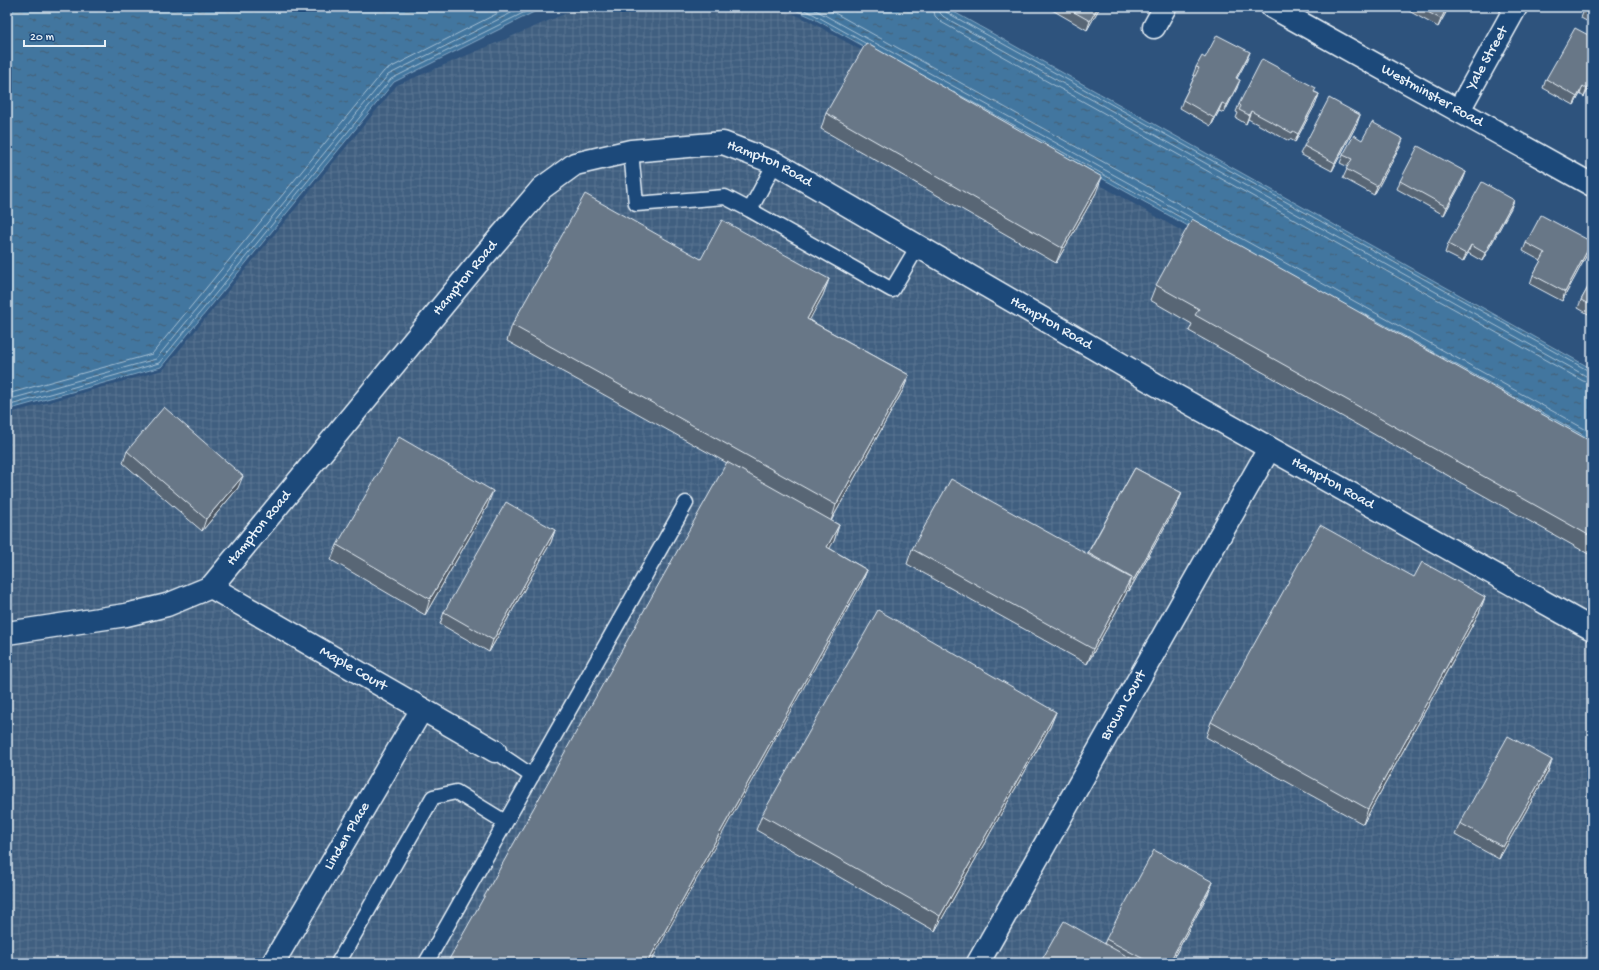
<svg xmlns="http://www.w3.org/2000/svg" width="1599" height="970" viewBox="0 0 1599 970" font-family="'Gochi Hand',sans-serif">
<defs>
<pattern id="industrial-grid" width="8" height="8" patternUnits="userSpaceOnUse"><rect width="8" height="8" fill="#3f5e80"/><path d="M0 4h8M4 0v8" fill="none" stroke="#5b7693"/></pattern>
<pattern id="water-ripples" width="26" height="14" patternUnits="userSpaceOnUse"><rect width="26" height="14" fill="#42769f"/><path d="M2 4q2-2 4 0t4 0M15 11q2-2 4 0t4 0" fill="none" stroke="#445f74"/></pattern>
</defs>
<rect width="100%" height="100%" fill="#2e537d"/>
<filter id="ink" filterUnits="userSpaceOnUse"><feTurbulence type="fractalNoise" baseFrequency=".025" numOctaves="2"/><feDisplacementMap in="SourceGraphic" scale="8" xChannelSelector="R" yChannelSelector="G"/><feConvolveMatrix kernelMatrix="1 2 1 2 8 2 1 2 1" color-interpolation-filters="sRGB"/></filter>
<g filter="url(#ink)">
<path fill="url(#industrial-grid)" d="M581 7H778L809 21 1187 234 1592 457V963H7V414L163 370 397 85Z"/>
<path fill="url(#water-ripples)" stroke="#84a7c3" d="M7 7H544L394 82 161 367 7 410Z
M788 7H945L1592 369V450L811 17Z"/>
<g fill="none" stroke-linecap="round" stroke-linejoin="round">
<path stroke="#a6c0d4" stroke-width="1" d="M798 7 813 14 865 43
M810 7 1192 218
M824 7 1592 433
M933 7 935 16 941 22 1583 381 1592 383
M939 7 940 13 944 17 1586 376 1592 377
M944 7 946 12 1589 371 1592 372
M954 92 1189 222
M1361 312 1592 440
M7 394 152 354 384 71 510 7
M7 400 156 359 388 75 523 7
M7 406 159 363 391 79 535 7"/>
<g stroke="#e8f1f8" stroke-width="17">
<path id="lane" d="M631 151 636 204 725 197 750 210 775 163
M750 210 892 290 918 246
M495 751 532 776
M338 963 433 797 456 792 505 822
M426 963 686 503"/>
</g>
<g stroke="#e8f1f8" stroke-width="25">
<g id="street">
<path id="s1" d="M1272 7 1592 185"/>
<path d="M1154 27 1165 7"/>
<path id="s2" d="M1459 110 1516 7"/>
<path id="s3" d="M211 587 495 751"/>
<path id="s4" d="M7 633 126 615 167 605 211 587 477 264 542 188 575 164 631 151 723 143 775 163 1157 385 1592 629"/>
<path id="s5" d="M273 963 422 709"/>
<path id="s6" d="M978 963 1269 449"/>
</g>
</g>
<use href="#lane" stroke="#1f4a7a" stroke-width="14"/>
<use href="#street" stroke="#1f4a7a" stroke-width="22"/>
</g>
<path fill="#596674" stroke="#e8f1f8" d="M1047 7H1100L1087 30Z
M1408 7H1449L1438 27 1407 10Z
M1592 7V24L1581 18 1584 10Z
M1205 58 1247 60 1237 78V88L1224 113 1219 111 1211 126 1180 108 1183 100 1195 76 1193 75 1196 67Z
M1546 79 1592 83 1584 97 1580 94 1574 105 1543 88Z
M1315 92 1319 94 1316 103 1295 142 1290 139 1289 141 1248 119 1246 124 1236 118 1238 113 1236 112 1239 104Z
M826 113 1096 193 1056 263 821 129Z
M1357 124 1332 171 1300 154 1304 146Z
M1362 140 1400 147 1374 195 1343 178 1348 167 1340 163 1343 155Z
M1466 172 1463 180 1444 215 1397 189 1400 181Z
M1514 200 1511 208 1482 261 1468 253 1463 262 1445 253 1448 244Z
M1526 243 1589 251 1562 301 1530 284 1533 275 1541 261 1523 251Z
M701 259 829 279 823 295 809 320 909 375 903 390 831 521 839 525 834 541 829 548 867 570 861 585 727 463 507 341 512 325Z
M1592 280V311L1590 315 1578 308 1581 300Z
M1156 285 1592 442V556L1189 331 1192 324 1150 300Z
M127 451 238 488 202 531 123 463Z
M1135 468 1182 493 1177 505 1129 591 1127 590 1126 594 1087 664 907 564 912 549 1087 554Z
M487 507 425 615 331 560 337 545Z
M555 530 551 542 489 652 440 624 444 612Z
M1414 577 1485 597 1479 613 1363 824 1206 737 1211 722Z
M1056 712 1050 727 935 931 756 830 762 815Z
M1548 772 1499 859 1455 835 1460 823Z
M1213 882 1208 894 1171 963H1040L1104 944 1106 939Z"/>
<path fill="#49535e" stroke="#e8f1f8" d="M1098 7H1100L1087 30 1090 21Z
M1447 7H1449L1438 27 1441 19Z
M1250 52 1247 60 1233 86 1236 78Z
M1240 80 1237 88 1224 113 1227 105Z
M1592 80V83L1584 97 1587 89Z
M1583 86 1580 94 1574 105 1577 97Z
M1319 94 1316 103 1295 142 1298 134Z
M1222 103 1219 111 1211 126 1214 118Z
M1251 111 1248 119 1246 124 1249 115Z
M1360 115 1357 124 1332 171 1335 163Z
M1403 139 1400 147 1374 195 1377 186Z
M1466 172 1463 180 1444 215 1447 207Z
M1102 177 1096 193 1056 263 1062 248Z
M1514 200 1511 208 1482 261 1485 253Z
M1592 242 1589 251 1562 301 1565 292Z
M1471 245 1468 253 1463 262 1466 254Z
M829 279 823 295 802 334 807 319Z
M909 375 903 390 831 521 836 505Z
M243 476 238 488 202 531 206 519Z
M493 491 487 507 425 615 430 599Z
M1182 493 1177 505 1129 591 1134 579Z
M839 525 834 541 821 563 827 547Z
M555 530 551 542 489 652 493 640Z
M867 570 861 585 650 963H647Z
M1131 578 1126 594 1087 664 1093 649Z
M1485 597 1479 613 1363 824 1368 809Z
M1056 712 1050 727 935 931 940 916Z
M1552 760 1548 772 1499 859 1503 847Z
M1213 882 1208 894 1171 963H1169Z"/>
<path fill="#687787" stroke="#e8f1f8" d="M1065 7H1098L1090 21Z
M1418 7H1447L1441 19Z
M1586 7H1592V14L1584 10Z
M1575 28 1592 37V80L1587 89 1583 86 1577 97 1546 79Z
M1217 35 1250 52 1236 78 1240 80 1227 105 1222 103 1214 118 1183 100 1199 68 1196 67 1202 56 1205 58Z
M866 43 1102 177 1062 248 826 113Z
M1262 59 1316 88 1314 92 1319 94 1298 134 1293 131 1292 133 1251 111 1249 115 1239 110 1241 106 1239 104Z
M1329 98 1360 115 1335 163 1304 146Z
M1372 122 1403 139 1377 186 1346 169 1352 159 1343 155 1354 135 1362 140Z
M1418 146 1466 172 1447 207 1400 181Z
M1482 182 1514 200 1485 253 1471 245 1466 254 1448 244Z
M585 194 701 259 722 220 829 279 807 319 909 375 836 505 512 325Z
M1541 215 1592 242 1565 292 1533 275 1545 253 1526 243Z
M1192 219 1592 442V537L1195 315 1199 309 1156 285Z
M1592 280V306L1581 300Z
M164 407 243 476 206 519 127 451Z
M399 437 493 491 430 599 337 545Z
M727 462 839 525 827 547 867 570 647 963H447Z
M1135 468 1182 493 1134 579 1088 553Z
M951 479 1131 578 1093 649 912 549Z
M506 502 555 530 493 640 444 612Z
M1320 525 1414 577 1422 562 1485 597 1368 809 1211 722Z
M878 610 1056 712 940 916 762 815Z
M1508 736 1552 760 1503 847 1460 823Z
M1154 850 1213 882 1169 963H1151L1106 939Z
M1064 921 1139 963H1040Z"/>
</g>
<g text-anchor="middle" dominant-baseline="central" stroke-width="3" stroke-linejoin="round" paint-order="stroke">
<g font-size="15" fill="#e8f1f8" stroke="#1f4a7a">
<text stroke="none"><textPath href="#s2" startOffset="59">Yale Street</textPath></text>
<text stroke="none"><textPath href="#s1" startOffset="183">Westminster Road</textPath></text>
<text stroke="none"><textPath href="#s4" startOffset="970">Hampton Road</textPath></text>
<text stroke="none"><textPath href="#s4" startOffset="610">Hampton Road</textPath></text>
<text stroke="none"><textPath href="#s4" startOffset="1294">Hampton Road</textPath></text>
<text stroke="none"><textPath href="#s4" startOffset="1618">Hampton Road</textPath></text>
<text stroke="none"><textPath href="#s4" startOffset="286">Hampton Road</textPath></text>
<text stroke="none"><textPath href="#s3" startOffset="164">Maple Court</textPath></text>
<text stroke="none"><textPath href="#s6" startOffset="296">Brown Court</textPath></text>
<text stroke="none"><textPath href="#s5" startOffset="147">Linden Place</textPath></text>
</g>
</g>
<rect width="1599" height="970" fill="none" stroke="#1f4a7a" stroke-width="24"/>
<rect x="12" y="12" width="1575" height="946" fill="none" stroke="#e8f1f8" stroke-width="1.5" filter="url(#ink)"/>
<path d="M24 40v6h81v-6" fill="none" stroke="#e8f1f8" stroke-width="2"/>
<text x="30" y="40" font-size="12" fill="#e8f1f8" stroke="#1f4a7a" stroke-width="3" paint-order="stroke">20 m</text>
</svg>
